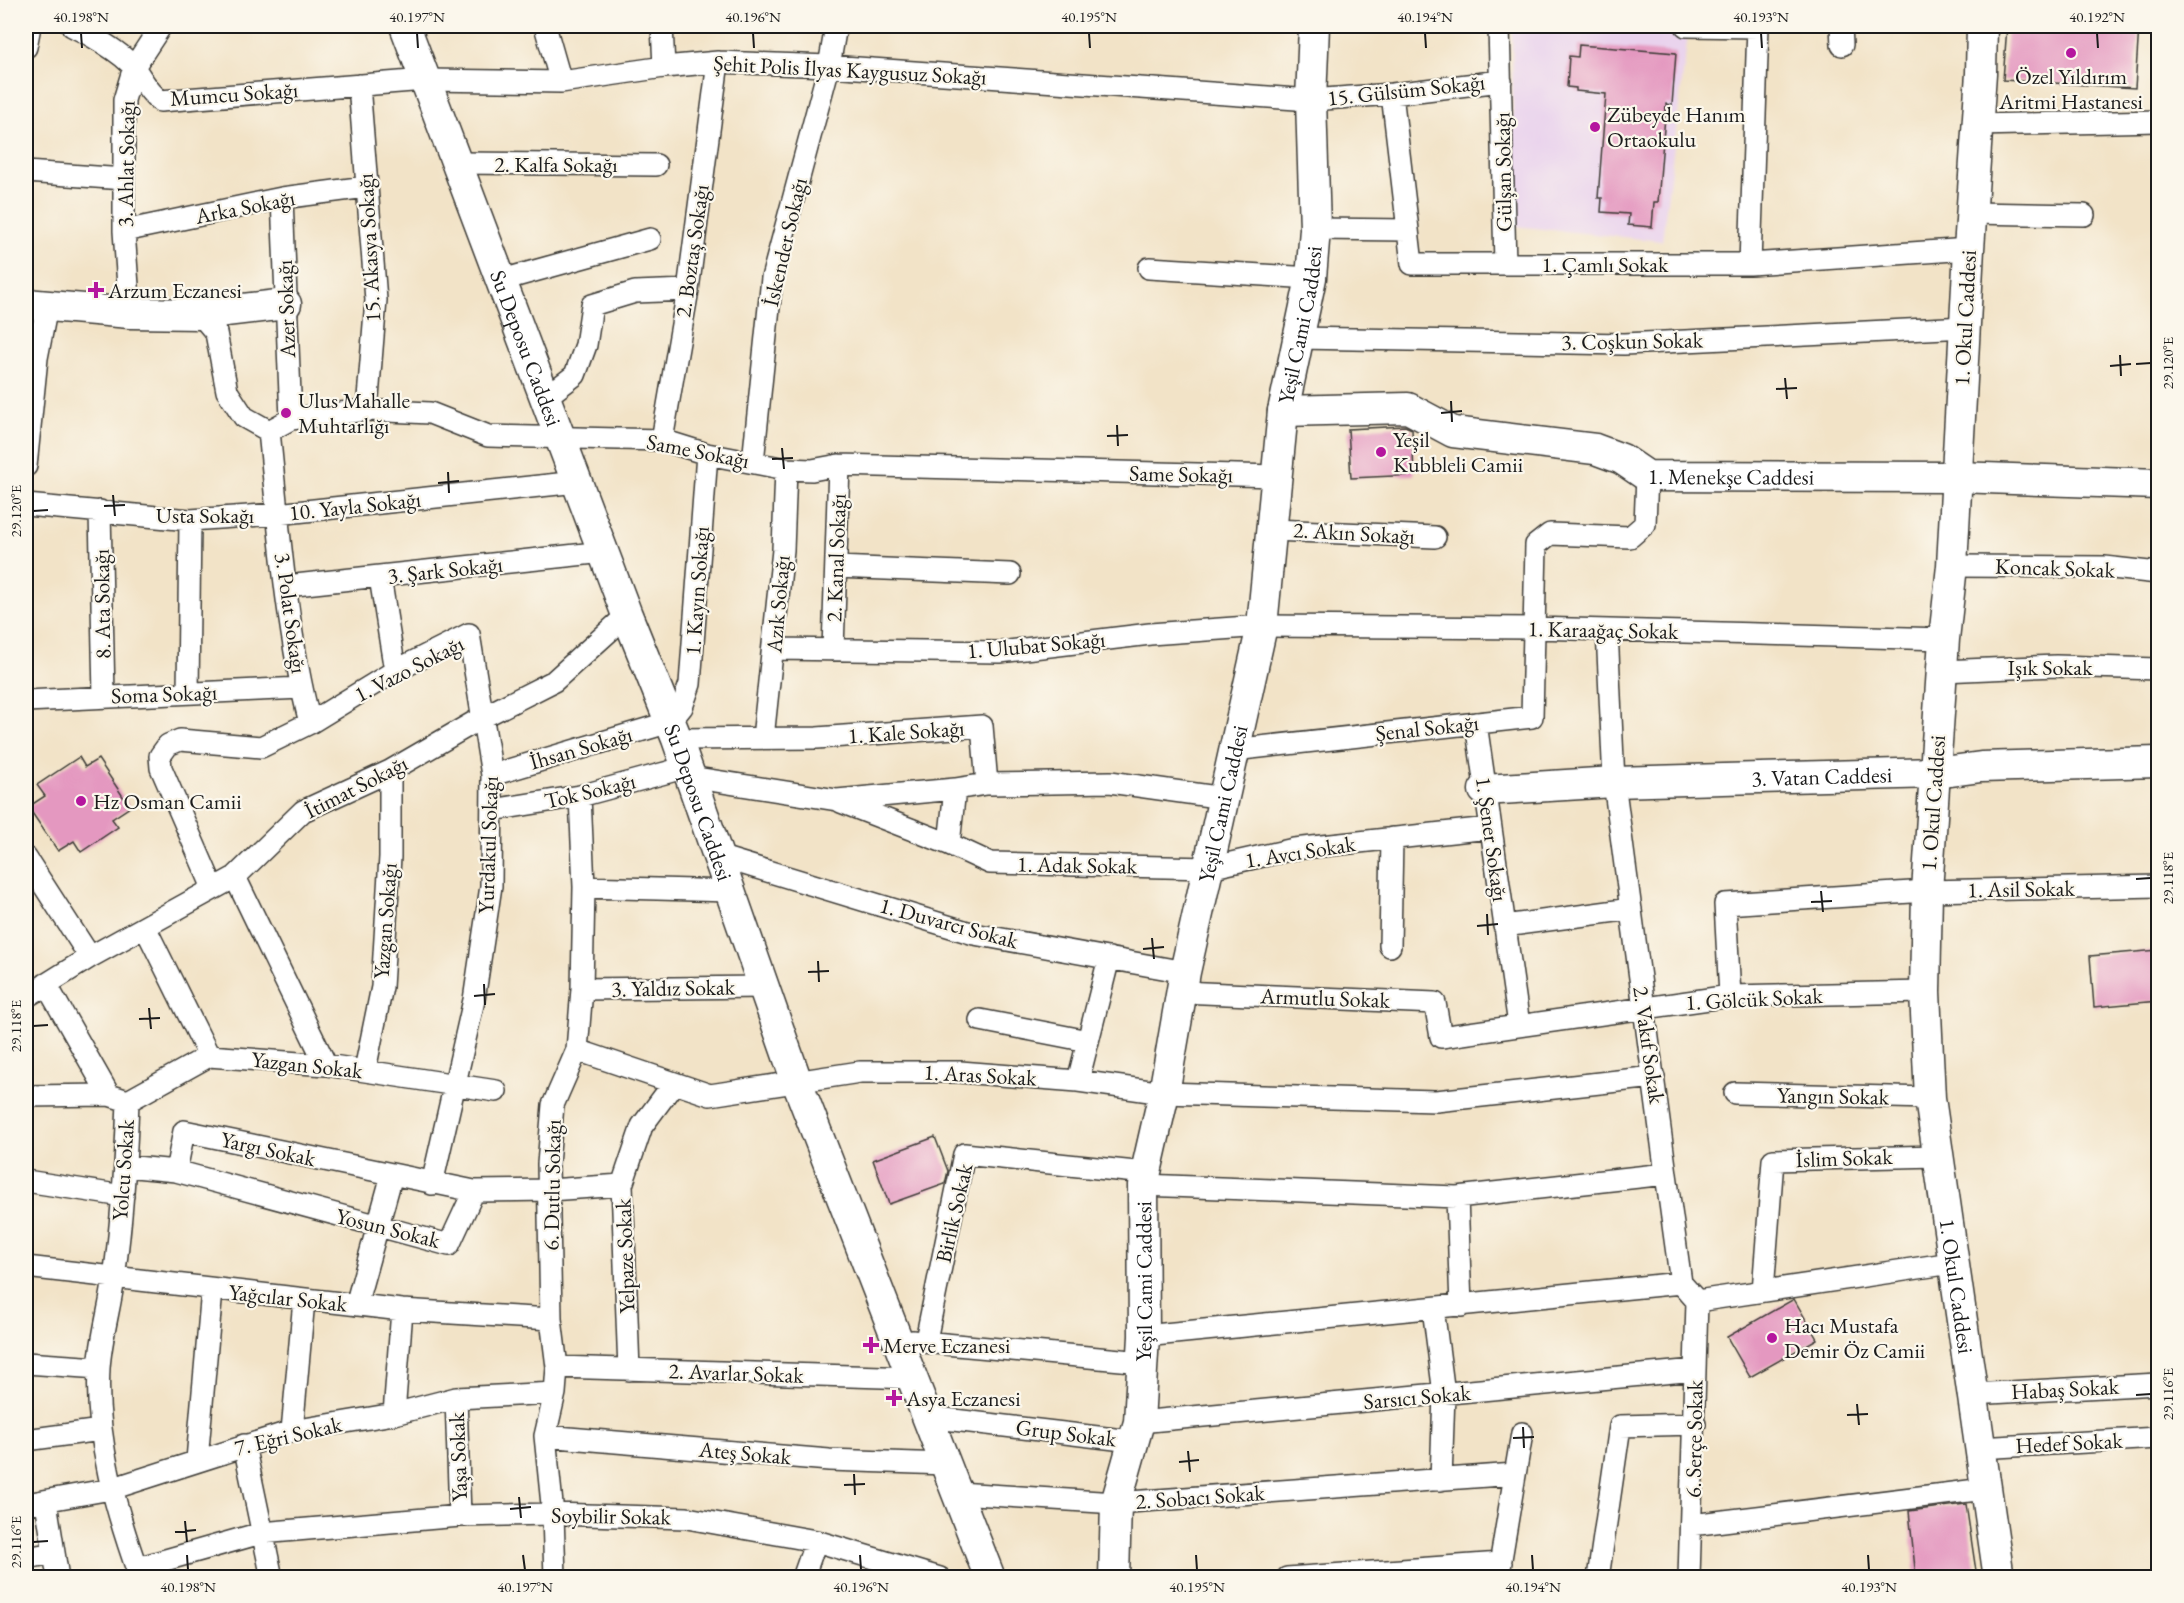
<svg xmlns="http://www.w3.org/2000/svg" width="2184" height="1603" viewBox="0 0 2184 1603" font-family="'EB Garamond',serif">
<rect width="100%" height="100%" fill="#fbf7ec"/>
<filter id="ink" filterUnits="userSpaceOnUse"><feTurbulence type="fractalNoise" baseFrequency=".0167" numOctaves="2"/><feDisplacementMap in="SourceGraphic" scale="12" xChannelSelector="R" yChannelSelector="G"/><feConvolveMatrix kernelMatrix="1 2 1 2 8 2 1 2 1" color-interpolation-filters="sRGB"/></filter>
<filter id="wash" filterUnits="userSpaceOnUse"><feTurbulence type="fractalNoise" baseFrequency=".008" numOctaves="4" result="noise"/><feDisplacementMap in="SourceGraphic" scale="24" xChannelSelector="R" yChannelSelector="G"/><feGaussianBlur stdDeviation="1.35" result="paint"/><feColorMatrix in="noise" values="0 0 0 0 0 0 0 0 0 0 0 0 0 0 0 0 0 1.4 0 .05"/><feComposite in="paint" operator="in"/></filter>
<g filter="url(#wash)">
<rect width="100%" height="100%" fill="#f2e3c7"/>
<path fill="#e9d2ed" d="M1689 26 1662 241 1514 226 1512 28Z"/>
<g id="blocks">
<path fill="#e498c0" d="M2007 26H2139L2135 88 2003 80Z
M1579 45 1676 53 1672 105 1666 104 1658 202H1654L1652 227 1628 225 1629 214 1601 212 1602 198H1598L1606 94 1576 91V88L1567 87 1569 56 1578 57Z
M1405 426 1412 429 1414 475 1351 478 1348 429Z
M79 757 85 767 98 759 130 807 112 819 118 827 81 852 74 841 58 851 28 807 45 796 37 785Z
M2158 950V1001L2094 1007 2090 956Z
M935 1137 948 1171 945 1184 889 1204 873 1160Z
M1794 1299 1817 1339 1750 1377 1727 1337Z
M1966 1504 1977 1578H1916L1909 1511Z"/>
</g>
</g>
<g filter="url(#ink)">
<use href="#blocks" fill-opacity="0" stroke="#3c3a36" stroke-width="1.5"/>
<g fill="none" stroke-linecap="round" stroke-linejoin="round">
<g stroke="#3c3a36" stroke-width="24">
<path id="minor" d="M72 26C89 34 123 53 134 68 146 83 144 87 160 101L425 80 561 82 664 67 718 62 829 66 1311 100 1392 94 1501 81
M545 26 561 82
M662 26 664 67
M1499 26 1505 264
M1686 26 1758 27
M1841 26 1842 45
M26 47 30 26
M359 85 376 300 367 410
M1392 94 1412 264H1750L1969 249
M1978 125 2158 121
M457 163 656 165
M26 172 124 179
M282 198 291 419
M1971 213 2084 215
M1315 229 1408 230
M124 231 282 198 366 187
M1750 264 1758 26
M1149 268 1311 278
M502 280 650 239
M130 313 124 231V100L134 67 161 26
M200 314 216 333 227 391 244 417 269 431 291 419 313 416 367 410 430 413 488 436 662 440 707 454 786 469 812 470 839 465 1277 476
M1298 338 1624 344 1966 327
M546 397 575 375 586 345 592 305 635 292 688 290
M269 431C279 528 286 628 310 723
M662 440 688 290 718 62
M753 462 772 278 829 66 836 26
M26 466 37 358 47 306
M26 505 190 520 277 514 577 482
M100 511 104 696
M1273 530 1435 537
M1952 566 2104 567 2158 573
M836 567 1010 574
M380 577 395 671
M286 586 604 552
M1607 630 1614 782 1666 1174 1681 1283 1697 1301
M775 649 1000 652 1150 634 1262 626 1534 628 1944 639
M833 650 839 465
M1942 671 2056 666 2158 669
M188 693 190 520
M26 701 302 688
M1476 723 1519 1025
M763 738 783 550 786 469
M677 739 817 738 982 726 987 784 1110 782 1224 798
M1233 750 1532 717 1536 545 1550 534 1630 537 1645 524 1647 476
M492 775 670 722 682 707 690 684 707 454
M690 777 837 800 955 789
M841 802 949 844 955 789 987 784
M492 810 580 796 687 767
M949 844 990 863 1209 868 1294 849 1489 828
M718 856 974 934 1185 972
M26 858 90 957
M235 877 326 1065
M584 887 730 891
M213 888 161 768 160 756 168 745 180 740 261 747 310 723 395 671 469 634 492 775 491 886 474 1000 432 1184
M1504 926 1631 909
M145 927 209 1056
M1390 946 1392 838
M46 984 109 1095 128 1101C126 1160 122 1219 114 1278 110 1308 101 1338 99 1368 95 1440 116 1511 140 1578
M582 989 764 987
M1181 992 1435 1003 1441 1037 1730 996 1925 992
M1730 996 1725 904 1927 891 2158 886
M26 997 90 957 235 877 303 811 390 771 483 717 554 681 627 615
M980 1020 1088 1041
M577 1050 710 1095 860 1072H960L1078 1081 1164 1093 1436 1101 1654 1077
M365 1070 382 987 390 857V771
M1078 1081 1109 958
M1735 1093 1930 1098
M26 1096 109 1095
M128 1101 209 1056 326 1065 496 1091
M125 1166 176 1171 449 1245 474 1191 549 1190 622 1185
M176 1171 184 1131 474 1191
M26 1181 123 1196
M1143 1185 1457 1197 1666 1174
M1457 1197 1461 1306
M26 1267 402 1310 551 1319
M1763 1291 1773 1160 1938 1156
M1697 1301 1952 1263
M356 1305 392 1175
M1433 1308 1444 1394 1441 1480
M1144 1336 1681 1283
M926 1340 964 1154 1145 1173
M912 1341 1143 1362
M26 1363 99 1368
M557 1367 914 1378
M629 1370 622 1185 642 1126 674 1083
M1972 1394 2158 1384
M456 1398 460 1516
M394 1414 402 1310
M928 1417 1132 1441
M1139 1422 1695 1370
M292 1431 304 1300
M545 1436 829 1460 946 1464
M26 1440 101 1430
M244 1445 272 1578
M1979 1448 2158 1438
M197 1460 212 1290
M958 1493 1116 1503 1515 1474
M46 1502 58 1578
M26 1504 111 1489 292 1431 394 1414 456 1398 555 1393
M1691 1525 1985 1489
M26 1558 54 1553
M137 1568 261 1533 460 1516 553 1514 687 1518 816 1541 940 1578
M1498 1577 1522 1433
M555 1578 553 1514 545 1436 555 1393 557 1367 551 1319 548 1164 553 1105 577 1050 582 989 584 887 580 796
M803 1578 816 1541
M1287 1578 1501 1563
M1598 1578 1620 1426 1695 1424
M1689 1578 1697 1301"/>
</g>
<g stroke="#3c3a36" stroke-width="33">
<g id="secondary">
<path id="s1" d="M405 26 627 615 677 739 797 1082 990 1578"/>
<path id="s2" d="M1982 26 1981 73 1969 249 1952 566 1944 639 1927 891 1925 992 1930 1098 1999 1578"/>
<path d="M26 304 130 313 200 314 286 304"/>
<path id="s3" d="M1283 411 1408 408 1453 432 1595 449 1622 459 1647 476 1957 477 2158 484"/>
<path id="s4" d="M1484 790 1614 782 1936 773 1981 767 2158 762"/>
<path id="s5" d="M1114 1578 1116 1503 1139 1422 1144 1336 1143 1185 1164 1093 1185 972 1262 626 1283 411 1311 278 1315 229 1311 100 1314 26"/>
</g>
</g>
<use href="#minor" stroke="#fff" stroke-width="21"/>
<use href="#secondary" stroke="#fff" stroke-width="30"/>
</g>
</g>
<path fill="none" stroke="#1c1c1c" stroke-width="2" d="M81 33 82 48M417 33 418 48M753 33 754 48M1089 33 1090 48M1425 33 1426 48M1761 33 1762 48M2097 33 2098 48M2120 355 2121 376M2136 364 2151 363M2110 366 2131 364M1785 378 1787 399M1776 389 1797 388M1451 401 1452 422M1441 413 1462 411M1117 425 1118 446M1107 436 1128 435M782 448 784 469M772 459 793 458M448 472 449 493M438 483 459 481M113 495 115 516M104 506 125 505M33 511 48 510M2136 879 2151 878M1821 891 1823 912M1811 902 1832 901M1487 914 1488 935M1477 926 1498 924M1152 938 1154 959M1143 949 1164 947M818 961 819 982M808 972 829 971M484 984 485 1005M474 996 495 994M149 1008 151 1029M139 1019 160 1018M33 1026 48 1025M2136 1395 2151 1394M1857 1404 1859 1425M1847 1415 1868 1414M1523 1427 1524 1448M1513 1438 1534 1437M1188 1451 1190 1472M1179 1462 1199 1460M854 1474 855 1495M844 1485 865 1484M519 1497 521 1518M510 1509 531 1507M185 1521 187 1542M175 1532 196 1530M33 1542 48 1541M187 1555 188 1570M523 1555 525 1570M860 1555 861 1570M1196 1555 1197 1570M1532 1555 1533 1570M1868 1555 1869 1570"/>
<g fill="#b5179e" stroke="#fbf7ec" stroke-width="2">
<circle cx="2071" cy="53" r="6"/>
<circle cx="1595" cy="127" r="6"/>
<path d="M93 281h6v6h6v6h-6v6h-6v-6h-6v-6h6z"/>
<circle cx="286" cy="413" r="6"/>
<circle cx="1381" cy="452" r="6"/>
<circle cx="81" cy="801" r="6"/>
<circle cx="1772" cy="1338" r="6"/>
<path d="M868 1336h6v6h6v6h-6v6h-6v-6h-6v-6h6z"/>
<path d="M891 1389h6v6h6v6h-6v6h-6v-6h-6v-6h6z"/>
</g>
<g text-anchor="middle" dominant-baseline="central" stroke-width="4.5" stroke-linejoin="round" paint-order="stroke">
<g font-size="22" fill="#1c1c1c" stroke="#fbf7ec">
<text transform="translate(850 70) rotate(3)">Şehit Polis İlyas Kaygusuz Sokağı</text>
<text transform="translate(1406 90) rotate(-6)">15. Gülsüm Sokağı</text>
<text transform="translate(234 94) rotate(-4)">Mumcu Sokağı</text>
<text transform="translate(126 164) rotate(-89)">3. Ahlat Sokağı</text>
<text x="556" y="164">2. Kalfa Sokağı</text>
<text transform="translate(1503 172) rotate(-91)">Gülşan Sokağı</text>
<text transform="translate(245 207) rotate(-11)">Arka Sokağı</text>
<text transform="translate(785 242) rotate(-77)">İskender Sokağı</text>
<text transform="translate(369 248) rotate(-93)">15. Akasya Sokağı</text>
<text transform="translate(692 251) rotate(-82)">2. Boztaş Sokağı</text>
<text x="1605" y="264">1. Çamlı Sokak</text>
<text transform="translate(286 309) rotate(-92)">Azer Sokağı</text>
<text transform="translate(1965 318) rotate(-87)">1. Okul Caddesi</text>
<text stroke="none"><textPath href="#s5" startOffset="1272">Yeşil Cami Caddesi</textPath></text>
<text transform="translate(1632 341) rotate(-1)">3. Coşkun Sokak</text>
<text stroke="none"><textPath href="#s1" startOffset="344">Su Deposu Caddesi</textPath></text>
<text transform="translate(698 451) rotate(11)">Same Sokağı</text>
<text stroke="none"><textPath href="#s3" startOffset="462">1. Menekşe Caddesi</textPath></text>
<text transform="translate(1181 474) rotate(1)">Same Sokağı</text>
<text transform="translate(355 506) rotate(-6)">10. Yayla Sokağı</text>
<text x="205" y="515">Usta Sokağı</text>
<text transform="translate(1354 533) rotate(3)">2. Akın Sokağı</text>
<text transform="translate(836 558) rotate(-88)">2. Kanal Sokağı</text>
<text transform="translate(2055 568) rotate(2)">Koncak Sokak</text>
<text transform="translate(445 570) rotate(-6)">3. Şark Sokağı</text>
<text transform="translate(697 591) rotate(-86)">1. Kayın Sokağı</text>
<text transform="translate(102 604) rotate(-91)">8. Ata Sokağı</text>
<text transform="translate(778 604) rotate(-85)">Azık Sokağı</text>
<text transform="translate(291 613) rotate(82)">3. Polat Sokağı</text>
<text transform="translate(1603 630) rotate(1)">1. Karaağaç Sokak</text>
<text transform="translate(1036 645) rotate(-5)">1. Ulubat Sokağı</text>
<text x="2050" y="667">Işık Sokak</text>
<text transform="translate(409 669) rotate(-27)">1. Vazo Sokağı</text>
<text transform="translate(164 694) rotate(-2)">Soma Sokağı</text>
<text transform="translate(1427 728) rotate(-6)">Şenal Sokağı</text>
<text transform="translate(906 732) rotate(-4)">1. Kale Sokağı</text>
<text transform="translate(581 748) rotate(-16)">İhsan Sokağı</text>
<text stroke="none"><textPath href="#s4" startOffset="338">3. Vatan Caddesi</textPath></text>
<text transform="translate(356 787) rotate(-27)">İtimat Sokağı</text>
<text transform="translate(590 791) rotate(-13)">Tok Sokağı</text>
<text stroke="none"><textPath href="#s1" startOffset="830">Su Deposu Caddesi</textPath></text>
<text stroke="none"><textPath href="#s5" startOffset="786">Yeşil Cami Caddesi</textPath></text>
<text transform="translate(1933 803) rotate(-86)">1. Okul Caddesi</text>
<text transform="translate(1492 839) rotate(82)">1. Şener Sokağı</text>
<text transform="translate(488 845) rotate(-88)">Yurdakul Sokağı</text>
<text transform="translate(1300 852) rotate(-9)">1. Avcı Sokak</text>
<text transform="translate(1077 865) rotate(1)">1. Adak Sokak</text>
<text transform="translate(2021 889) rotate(-1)">1. Asil Sokak</text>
<text transform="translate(385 921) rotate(-86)">Yazgan Sokağı</text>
<text transform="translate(949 923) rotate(15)">1. Duvarcı Sokak</text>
<text transform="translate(673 988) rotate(-1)">3. Yaldız Sokak</text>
<text transform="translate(1325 998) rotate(2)">Armutlu Sokak</text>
<text transform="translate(1754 999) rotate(-3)">1. Gölcük Sokak</text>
<text transform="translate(1649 1045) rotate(82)">2. Vakıf Sokak</text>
<text transform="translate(307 1065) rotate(6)">Yazgan Sokak</text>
<text transform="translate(980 1075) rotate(3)">1. Aras Sokak</text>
<text transform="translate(1833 1096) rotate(1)">Yangın Sokak</text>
<text transform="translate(268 1149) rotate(12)">Yargı Sokak</text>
<text transform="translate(1844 1158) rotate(-2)">İslim Sokak</text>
<text transform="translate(123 1170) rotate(-86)">Yolcu Sokak</text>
<text transform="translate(552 1185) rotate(-89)">6. Dutlu Sokağı</text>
<text transform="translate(954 1213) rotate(-77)">Birlik Sokak</text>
<text transform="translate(388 1228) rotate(14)">Yosun Sokak</text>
<text transform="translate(625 1256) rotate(-92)">Yelpaze Sokak</text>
<text stroke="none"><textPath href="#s5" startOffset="300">Yeşil Cami Caddesi</textPath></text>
<text stroke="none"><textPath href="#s2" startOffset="1264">1. Okul Caddesi</textPath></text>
<text transform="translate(288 1298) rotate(6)">Yağcılar Sokak</text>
<text transform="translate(736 1373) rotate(2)">2. Avarlar Sokak</text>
<text transform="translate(2065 1389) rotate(-3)">Habaş Sokak</text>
<text transform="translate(1417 1397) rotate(-5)">Sarsıcı Sokak</text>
<text transform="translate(1066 1433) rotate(7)">Grup Sokak</text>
<text transform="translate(288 1436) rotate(-13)">7. Eğri Sokak</text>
<text transform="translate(1694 1439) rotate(-89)">6. Serçe Sokak</text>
<text transform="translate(2069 1443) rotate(-3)">Hedef Sokak</text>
<text transform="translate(745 1453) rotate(5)">Ateş Sokak</text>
<text transform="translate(458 1457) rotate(-92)">Yaşa Sokak</text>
<text transform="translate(1200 1497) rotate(-4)">2. Sobacı Sokak</text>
<text transform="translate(611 1516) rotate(1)">Soybilir Sokak</text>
</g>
<g font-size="22" fill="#1c1c1c" stroke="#fbf7ec" text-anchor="start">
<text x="2071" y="76" text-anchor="middle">Özel Yıldırım<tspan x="2071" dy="25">Aritmi Hastanesi</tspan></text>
<text x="1607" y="114">Zübeyde Hanım<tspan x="1607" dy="25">Ortaokulu</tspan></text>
<text x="108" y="290">Arzum Eczanesi</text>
<text x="298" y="400">Ulus Mahalle<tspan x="298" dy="25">Muhtarlığı</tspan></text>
<text x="1393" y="439">Yeşil<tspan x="1393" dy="25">Kubbleli Camii</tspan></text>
<text x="93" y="801">Hz Osman Camii</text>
<text x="1784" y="1325">Hacı Mustafa<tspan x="1784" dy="25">Demir Öz Camii</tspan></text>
<text x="883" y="1345">Merve Eczanesi</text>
<text x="906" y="1398">Asya Eczanesi</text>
</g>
</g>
<rect width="2184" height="1603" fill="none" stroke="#fbf7ec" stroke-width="66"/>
<rect x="33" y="33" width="2118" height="1537" fill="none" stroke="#1c1c1c" stroke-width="2"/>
<g font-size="15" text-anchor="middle" fill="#1c1c1c">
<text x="81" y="22">40.198°N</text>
<text x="417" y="22">40.197°N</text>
<text x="753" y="22">40.196°N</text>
<text x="1089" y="22">40.195°N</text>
<text x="1425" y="22">40.194°N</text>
<text x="1761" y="22">40.193°N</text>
<text x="2097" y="22">40.192°N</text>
<text transform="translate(2168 363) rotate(-90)" y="5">29.120°E</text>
<text transform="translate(16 511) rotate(-90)" y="5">29.120°E</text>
<text transform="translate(2168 878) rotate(-90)" y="5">29.118°E</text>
<text transform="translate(16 1026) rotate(-90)" y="5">29.118°E</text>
<text transform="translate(2168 1394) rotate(-90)" y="5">29.116°E</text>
<text transform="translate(16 1542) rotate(-90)" y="5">29.116°E</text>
<text x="188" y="1592">40.198°N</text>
<text x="525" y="1592">40.197°N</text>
<text x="861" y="1592">40.196°N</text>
<text x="1197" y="1592">40.195°N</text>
<text x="1533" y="1592">40.194°N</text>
<text x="1869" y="1592">40.193°N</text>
</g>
</svg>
